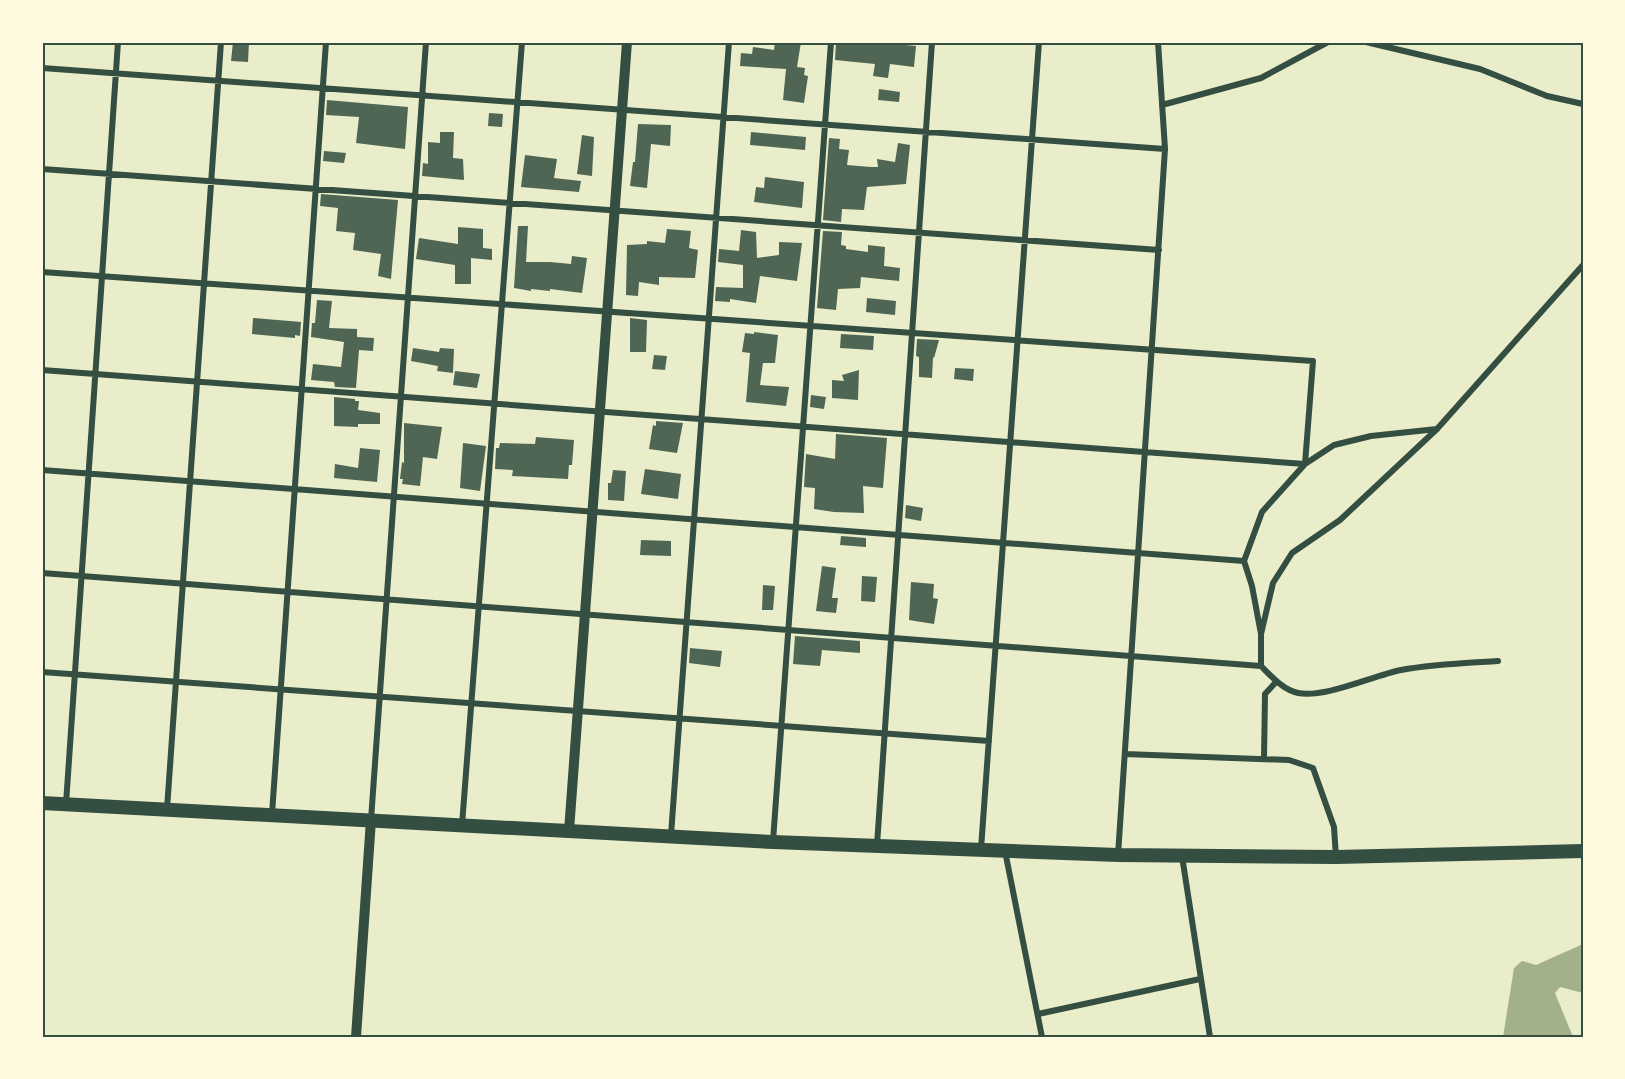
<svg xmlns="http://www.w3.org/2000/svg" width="1625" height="1079" viewBox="0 0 1625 1079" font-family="Karla,sans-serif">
<rect width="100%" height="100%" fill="#e9edc9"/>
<path fill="#a3b18a" d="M1583 944V993L1560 987 1555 993 1573 1037H1503L1514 968 1522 961 1536 965Z"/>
<path fill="#4f6655" d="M233 42H249L248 62 231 61Z
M775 42H801L797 67 805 68 804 75 808 76 804 103 783 100 786 69 740 66 741 53 752 54 753 47 774 50Z
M836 42H896V44L916 46 914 67 890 64 888 78 873 76 875 64 835 60Z
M879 89 900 92 899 102 878 100Z
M327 100 408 107 405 149 356 143 359 117 326 115Z
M489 113 503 114 502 127 488 126Z
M638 124 671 125 670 146 651 144 647 188 630 186 633 162H635Z
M440 132H454L453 158 463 159 464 180 422 176 423 163 428 164V142L440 143Z
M751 132 806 137 805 150 750 145Z
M582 135 594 137 592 176 577 174Z
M829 138 840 139 839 149 849 150 847 165 871 167H878L877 159 895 162 898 143 910 145 906 184 867 187 864 210 842 209 841 222 823 220Z
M324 151 346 153 344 163 323 161Z
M525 155 557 159 554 178 581 181 579 192 521 187Z
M765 177 804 182 802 208 754 202 756 187 764 188Z
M321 194 398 200 391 279 378 276 381 254 353 250 355 233 336 231 338 208 320 206Z
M518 226H528L526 262H550L571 264 572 256 587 258 582 293 550 289V291L531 289V291L514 288Z
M458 227 483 229V248L492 249V260L471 258V284H455V265L416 259 419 238 458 244Z
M667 229 691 231 689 248 698 250 695 278 659 277V285L639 282 638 296 626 295 627 245 647 244V241L665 243Z
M741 230 756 232 757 258 779 255V242L802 243 797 281 760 276 756 303 730 299V302L715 301 716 287 743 288V265L718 262 719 249 739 251Z
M823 231 842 232 841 245 846 246V249L868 252V245L885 247 884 266 900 268 899 281 861 277 860 288 838 289 836 310 817 308Z
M867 298 896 301 895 315 866 312Z
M317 300 332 301 329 328 357 329V337L374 338 373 351 359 350 356 388 335 387 334 382 311 380 313 364 341 367 344 342 311 337 312 323H315Z
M253 318 301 322 300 336 295 335V338L252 334Z
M630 318 647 320 646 352H630Z
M754 332 778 335 775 363H763L760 385 789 387 786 406 746 402 750 353 742 352 745 333 754 334Z
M841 334 874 336 873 350 840 348Z
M917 339 939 340 934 358 933 357 932 378 919 377V357L916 356Z
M413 348 439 352 440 348 454 349 453 373 437 371 438 366 411 361Z
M654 355 667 356 665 370 652 369Z
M955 368 974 369 973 381 954 379Z
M859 370 858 400 832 398V380L844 381 842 375Z
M455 371 480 374 477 388 453 385Z
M811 395 826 397 824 409 810 407Z
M334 397 355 399V401H359L358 410 380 413V424H358V427L334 426Z
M656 421 683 423 677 453 649 449 653 425 656 426Z
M404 423 442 427 437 459 423 457 420 486 402 484 403 479H400L402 462 404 463Z
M836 434 887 438 883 488 863 486 864 513 834 512 814 509 815 488 804 487 806 454 835 459Z
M536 437 574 440 572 465H569L568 479 512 476 513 470 495 469 496 448H499L500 443 535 444Z
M463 443 486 446 480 491 460 488Z
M360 448 380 450 377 482 334 478 335 464 358 468Z
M645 469 681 474 678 499 641 494Z
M613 470 626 471 624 501 608 500V483H611Z
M906 505 923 508 921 521 905 518Z
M841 536 866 538V547L840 545Z
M641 540 671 541V556L640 555Z
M822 566 836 568 832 598H838L836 613 816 611Z
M862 576 877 577 875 602 861 601Z
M911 582 934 584 933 598 938 599 934 624 909 620Z
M763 585 775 586 773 610H762Z
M795 636 860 641V653L822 650 820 666 793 664Z
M690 648 722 651 720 667 689 663Z"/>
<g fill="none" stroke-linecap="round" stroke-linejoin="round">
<path stroke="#344e41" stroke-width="6" d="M1366 42 1480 69 1547 96 1583 104
M42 68 1165 149
M1162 105 1261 78 1328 42
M42 169 1159 250
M42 272 1313 361 1305 464 1262 512 1244 561 1252 586 1261 634
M42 370 1305 464 1334 445 1371 436 1437 429
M42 470 1244 561
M42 573 1261 666C1271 676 1283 690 1298 693 1326 698 1372 676 1401 670 1433 664 1466 663 1498 661
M1261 666V634L1273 583 1292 553 1340 520 1437 429 1583 265
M42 672 989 741
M1125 754 1289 760 1313 768 1334 827 1336 857
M1264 759 1265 694 1276 682
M66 804 118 42
M167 809 221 42
M272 814 326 42
M371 820 426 42
M462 825 522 42
M671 835 729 42
M773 841 831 42
M877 845 932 42
M981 849 1039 42
M1005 851 1042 1037
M1118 855 1165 149 1158 42
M1182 856 1210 1037
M1038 1014 1200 979"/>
<path stroke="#344e41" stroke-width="10" d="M569 831 627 42
M356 1037 371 820"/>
<path stroke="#344e41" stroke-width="14" d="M42 803 773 842 1118 855 1336 857 1583 851"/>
</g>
<rect width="1625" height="1079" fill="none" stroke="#fefae0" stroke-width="87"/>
<rect x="44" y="44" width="1538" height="992" fill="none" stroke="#344e41" stroke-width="2"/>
</svg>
